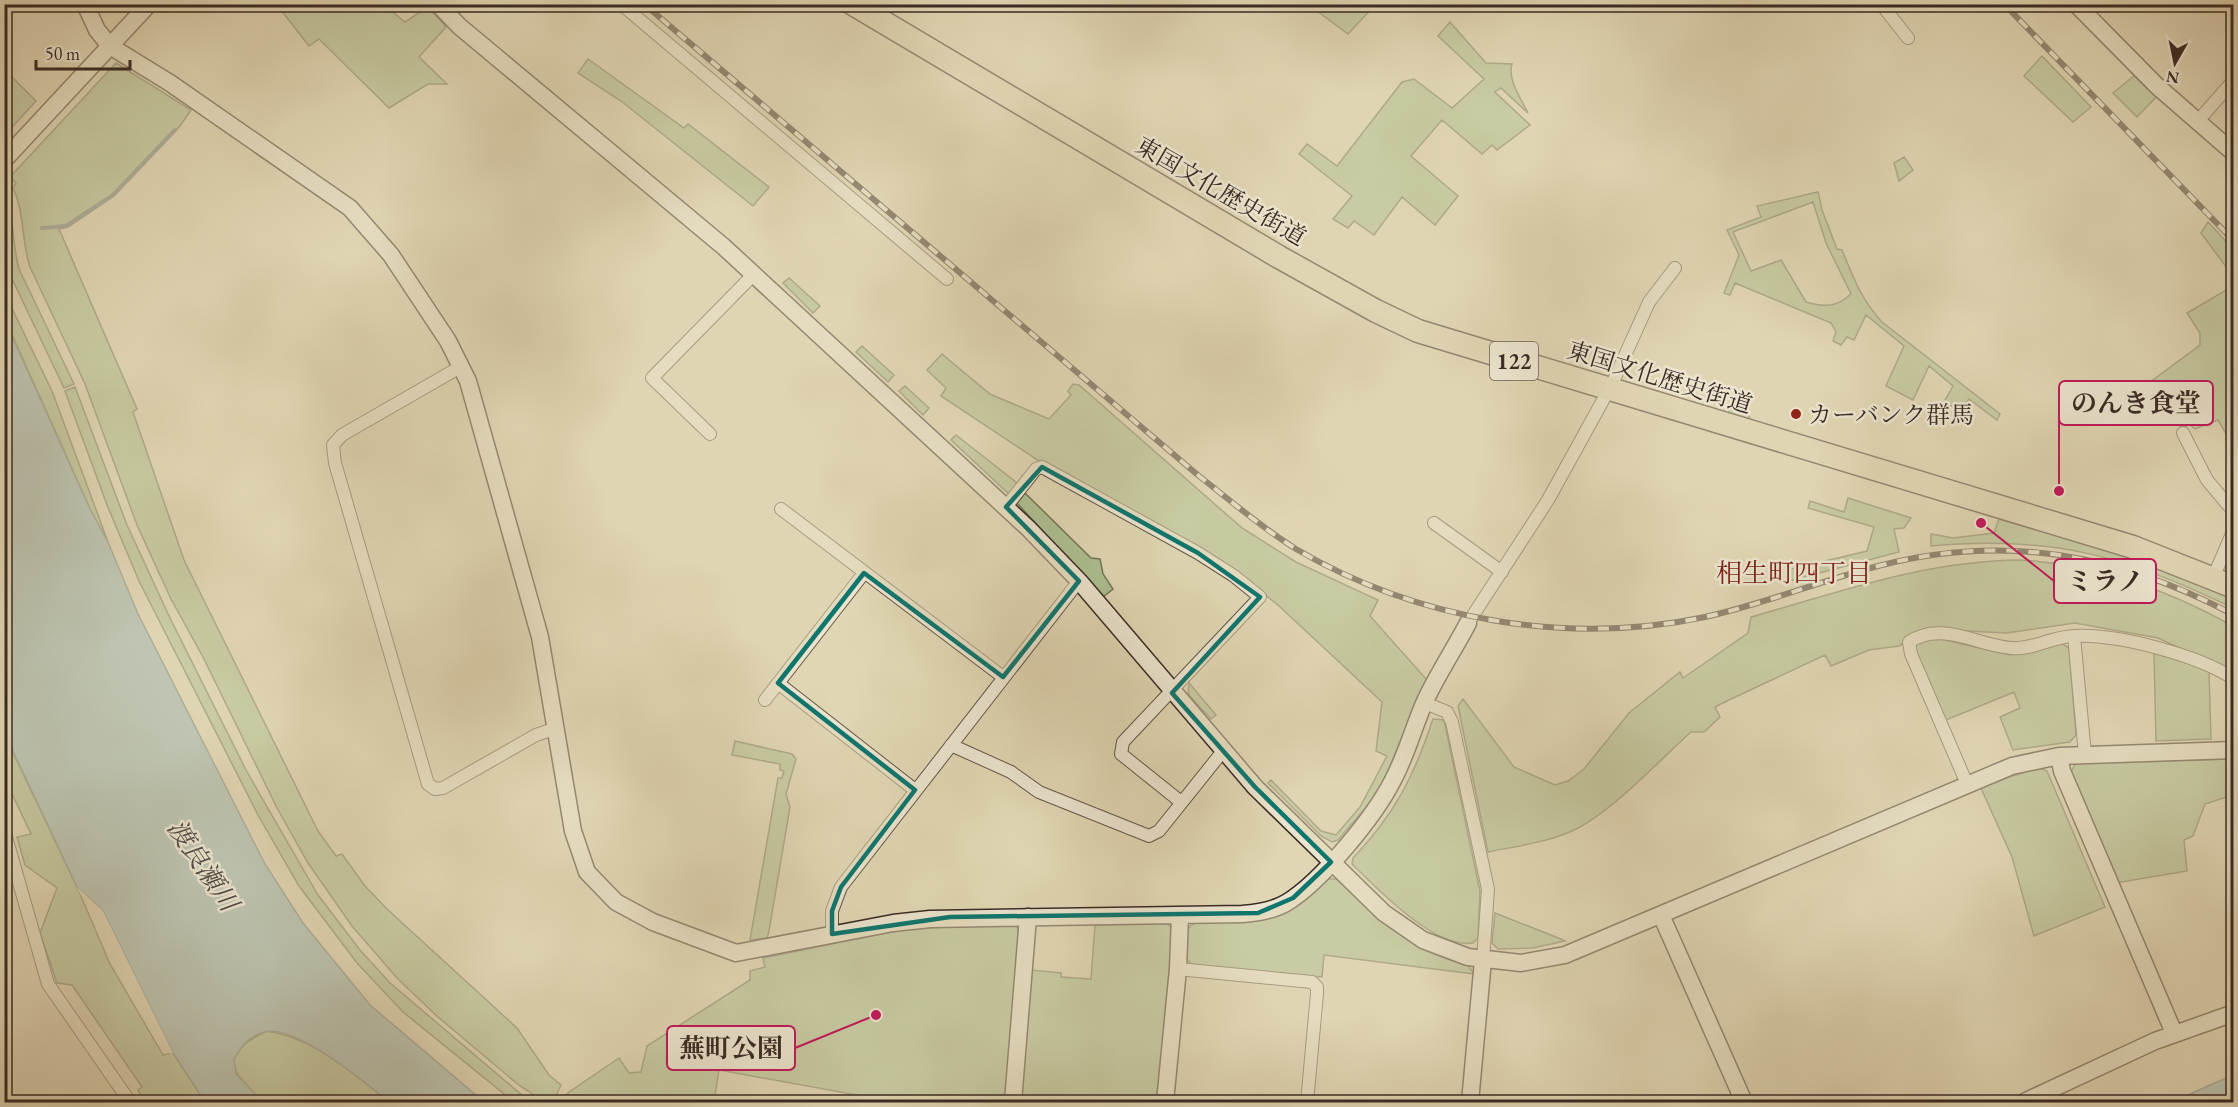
<svg xmlns="http://www.w3.org/2000/svg" width="2238" height="1107" viewBox="0 0 2238 1107" font-family="'EB Garamond','Noto Serif JP',serif">
<rect width="100%" height="100%" fill="#e0d6b3"/>
<filter id="stains"><feTurbulence type="fractalNoise" baseFrequency=".00333" numOctaves="4"/><feColorMatrix values="0 0 0 0 .2 0 0 0 0 .09 0 0 0 0 .02 0 0 0 .5 -.17"/></filter>
<radialGradient id="worn" r=".72"><stop offset=".6" stop-color="#630" stop-opacity="0"/><stop offset="1" stop-color="#630" stop-opacity=".3"/></radialGradient>
<path fill="#acbf91" stroke="#73755b" stroke-width="1.5" fill-rule="evenodd" d="M277 5H384L405 22 428 7 446 27 419 57 447 84H428L389 108 319 39 309 46Z
M1309 5H1375L1348 34Z
M1450 22 1486 63 1512 64C1507 79 1521 99 1528 113L1501 88 1495 92 1530 125 1497 150 1492 145 1482 154 1442 120 1411 156 1458 196 1435 225 1402 197 1374 235 1354 221 1348 228 1333 219 1352 196 1299 154 1307 144 1337 166 1402 82 1414 79 1452 108 1484 79 1438 36Z
M2042 56 2091 107 2073 122 2024 76Z
M588 59 684 128 688 124 769 187 753 206 621 101 578 73Z
M116 63 191 110 180 126 114 196 68 227 59 229 137 409 133 412 184 560 318 831 336 856 342 854 365 886 387 909 517 1028 549 1075 561 1085 555 1098 545 1102 520 1086 439 1018 397 978 352 926 308 863 277 808 203 657 171 599 137 525 85 384 30 267C21 240 25 213 13 188L16 183 10 177Z
M5 70 36 101 5 135H4Z
M2134 76 2158 95 2137 117 2113 93Z
M1904 157 1913 170 1899 181 1894 163Z
M1818 192 1822 210 1837 249 1842 250C1853 277 1862 301 1882 322L2000 414 1997 420 1969 399 1960 411 1944 402 1953 386 1929 366 1913 400 1886 386 1904 346 1866 315 1854 340 1847 337 1841 345 1833 341 1836 332 1831 323 1735 283 1730 295 1724 293 1739 255 1727 230 1761 217 1757 206ZM1813 202 1826 243 1851 294C1836 308 1824 307 1806 302L1781 260 1751 271 1733 232Z
M5 197C15 219 12 245 19 269L74 384 64 388 5 264V243L10 241V219H5Z
M2208 222 2233 249V276L2201 233Z
M789 278 820 306 813 313 783 283Z
M2233 286V460L2228 437 2218 420 2195 429 2190 425 2181 427C2169 416 2148 401 2149 383L2200 345V333L2187 313Z
M4 292 52 391 108 542 91 511 5 319Z
M862 346 894 375 888 382 856 352Z
M942 354 990 394 1049 419 1071 395 1068 391 1073 384 1079 385 1242 528 1296 562 1378 600 1370 616 1426 679 1383 783 1367 806 1338 840 1332 842 1321 836 1268 783 1271 780 1321 831 1336 835 1360 807 1387 756 1376 751 1382 702 1279 606 1242 576 1170 532 1036 459 941 396 946 388 927 370Z
M905 386 929 408 923 415 899 391Z
M75 387 127 525 170 618 247 772 318 895 360 950 390 983 530 1102H514L403 1012 357 963 299 886 259 817 139 581 107 505 65 391Z
M1732 402 1748 407 1747 413 1751 420 1727 415Z
M956 435 1017 483 1010 495 951 440Z
M1025 493 1091 558 1100 559 1103 574 1113 589 1103 597 1017 503Z
M1848 498 1911 518 1904 528 1894 529 1899 552 1789 581 1787 570 1867 551 1874 527 1808 508 1810 501 1844 512Z
M1999 519 2138 559 2233 599V608C2125 556 2053 535 1931 546V534L1953 538 1994 533Z
M2021 560C2099 565 2166 589 2233 626V673L2158 638 2075 623 2007 633 1926 629 1899 646 1869 650 1831 666 1825 655 1729 700 1715 707 1720 717 1704 732H1691C1661 759 1613 810 1578 828 1552 842 1517 846 1488 852L1458 706 1463 699 1514 767 1555 785 1568 781 1584 769 1629 713 1680 672 1683 678 1748 633 1751 617C1843 591 1924 561 2021 560Z
M1936 638 2010 655 2061 643 2069 648 2076 735 2070 742 2013 750 2000 717 2020 708 2014 692 1946 720 1914 647 1916 643Z
M2154 653 2192 664 2209 672 2211 739 2156 741Z
M1189 683 1216 715 1211 719 1188 694Z
M1433 719 1444 720 1480 891 1478 938 1473 943C1434 949 1378 889 1352 864L1353 858C1395 814 1414 776 1433 719Z
M4 734 77 887 110 964 163 1055 173 1053 205 1102H145L138 1090 142 1087 72 985 57 983 40 933 57 888 25 865 17 837 31 834 5 779Z
M735 741 792 754 796 759 786 794 790 807 769 931 767 938 750 940 778 778H782L784 771 780 770V764L732 755Z
M2231 759 2234 780 2230 796 2205 804 2193 836 2184 840 2187 871 2116 883 2070 773 2076 763Z
M2039 768 2047 771 2105 907 2034 936 2012 857 1980 786Z
M1324 879H1337C1380 918 1409 951 1468 965L1474 974 1324 955 1322 977 1192 965 1185 957 1187 929 1195 923 1265 919Z
M1495 913 1561 939 1565 941 1533 948 1498 949 1492 943Z
M1166 923 1173 929 1157 1102H1022L1021 1100 1032 970 1061 973V977L1091 979 1095 925Z
M1015 924 1021 934 1005 1102H913V1097L895 1102 719 1070 714 1102H558L569 1092 619 1058 629 1073 641 1072 647 1046 750 980V971L765 967 763 958 905 929Z
M266 1031C314 1038 353 1072 389 1102H259C255 1091 246 1086 239 1076 222 1055 251 1039 266 1031Z"/>
<path fill="#97b7b6" stroke="#727f7c" stroke-width="1.5" d="M4 319 91 511 108 542 138 614 265 864 303 923 370 1005 484 1102H389C366 1083 295 1024 265 1032 249 1036 242 1046 234 1059L236 1074 256 1095 259 1102H205L173 1053 103 911 77 887 5 734Z
M2233 1075V1102H2172Z"/>
<path fill="#e0d6b3" d="M77 887 103 911 173 1053 170 1054 100 913 80 894Z"/>
<g fill="none" stroke-linecap="round" stroke-linejoin="round">
<path stroke="#727f7c" stroke-width="4" d="M42 228 66 226 113 195 175 130"/>
<g stroke="#645648" stroke-width="14">
<path id="street" d="M621 4 947 279
M1881 4 1908 38
M2197 122 2234 80
M462 366 342 435 333 445 335 463 428 784 435 789 443 788 536 735 557 728
M2183 433 2207 480 2234 512
M710 434 652 378 754 274
M1006 507 1036 469 1042 467 1198 553 1234 576 1260 597 1123 742 1121 754 1181 802
M781 509 1003 677
M1434 523 1502 572
M2213 578 2234 529
M1468 623 1548 500 1613 382 1649 302 1675 268
M2074 636 2085 755
M778 683 915 790
M765 700 864 573
M1425 703 1447 712 1452 722 1488 889 1483 960
M951 745 1011 772 1039 792 1149 836 1159 831 1223 751
M1967 784 1911 654 1909 642C1942 620 1978 646 2012 648 2033 650 2053 636 2075 636 2118 634 2198 655 2234 679
M4 830 48 984 130 1102
M832 934V911L841 887 1079 581
M1178 969 1312 982 1317 987V994L1307 1102"/>
</g>
<g stroke="#3a2b25" stroke-width="19">
<path id="secondary" d="M85 4 97 30 110 46 170 83 350 208 391 255 448 341 468 381 540 637 573 831 587 872 616 902 653 922 736 953 893 923 930 919 1242 914C1257 913 1272 911 1286 903 1321 882 1375 816 1393 780 1407 754 1414 725 1426 699 1439 672 1455 648 1468 623
M438 4 459 26 724 247 1028 528 1079 581 1255 787 1384 913 1423 940 1468 957 1521 963 1565 955 2012 766 2059 756 2234 750
M2076 4 2157 86 2234 153
M4 160 149 4
M2059 756 2062 771 2174 1033
M1661 915 1744 1102
M1013 1102 1028 917
M1165 1102 1178 969 1180 916
M1470 1102 1483 960
M2024 1102 2155 1041 2234 1013"/>
</g>
<g stroke="#3a2b25" stroke-width="25">
<path id="highway" d="M853 4 1279 257 1376 311 1418 331 2133 547 2234 587"/>
</g>
<use href="#street" stroke="#ebe4ce" stroke-width="12"/>
<use href="#secondary" stroke="#ebe4ce" stroke-width="16"/>
<use href="#highway" stroke="#e0d6b3" stroke-width="22"/>
<g stroke="#3a2b25" stroke-width="6">
<path id="rail" d="M644 4 1199 476C1231 501 1262 528 1296 549 1417 620 1567 646 1705 617 1764 604 1820 581 1878 566 2005 533 2119 554 2234 615
M2004 4 2234 241"/>
</g>
<use href="#rail" stroke="#ebe4ce" stroke-width="4" stroke-dasharray="11" stroke-linecap="butt"/>
</g>
<path d="M0 0H2238V1107H0ZM1042 467 1198 553 1260 597 1172 693 1255 787 1331 862 1293 898 1258 913 950 917 832 934V911L841 887 915 790 778 683 864 573 1003 677 1079 581 1006 507Z" fill="#e0d6b3" fill-opacity=".55" fill-rule="evenodd"/>
<path fill="none" stroke="#0f766e" stroke-width="4.5" stroke-linejoin="round" d="M1042 467 1198 553 1260 597 1172 693 1255 787 1331 862 1293 898 1258 913 950 917 832 934V911L841 887 915 790 778 683 864 573 1003 677 1079 581 1006 507Z"/>
<circle fill="#8f2418" stroke="#ebe4ce" stroke-width="2" cx="1796" cy="414" r="6"/>
<g text-anchor="middle" dominant-baseline="central" stroke-width="5" stroke-linejoin="round" paint-order="stroke">
<rect fill="#ebe4ce" stroke="#6f6258" stroke-width="1.5" x="1490" y="342" width="48" height="38" rx="4.5"/>
<g font-size="22" font-weight="bold" fill="#3a2b25">
<text x="1514" y="361">122</text>
</g>
<g font-size="24" fill="#3a2b25" stroke="#ebe4ce">
<text transform="translate(1221 191) rotate(30)">東国文化歴史街道</text>
<text transform="translate(1660 377) rotate(17)">東国文化歴史街道</text>
</g>
<g font-size="24" fill="#3a2b25" stroke="#ebe4ce" text-anchor="start">
<text x="1808" y="414">カーバンク群馬</text>
</g>
<g font-size="26" fill="#7a1f14" stroke="#ebe4ce">
<text x="1794" y="573">相生町四丁目</text>
</g>
<g font-size="26" font-style="italic" fill="#514e49" stroke="#ebe4ce">
<text transform="translate(203 865) rotate(56)">渡良瀬川</text>
</g>
</g>
<path fill="none" stroke="#c2185b" stroke-width="2" d="M2059 491L2059 403M1981 523L2054 581M876 1015L795 1048"/>
<g fill="#c2185b" stroke="#ebe4ce" stroke-width="2">
<circle cx="2059" cy="491" r="6"/>
<circle cx="1981" cy="523" r="6"/>
<circle cx="876" cy="1015" r="6"/>
</g>
<g fill="#ebe4ce" stroke="#c2185b" stroke-width="2">
<rect x="2059" y="381" width="154" height="44" rx="6"/>
<rect x="2054" y="559" width="102" height="44" rx="6"/>
<rect x="667" y="1026" width="128" height="44" rx="6"/>
</g>
<g font-size="26" text-anchor="middle" font-weight="bold" fill="#3a2b25">
<text x="2136" y="412">のんき食堂</text>
<text x="2105" y="590">ミラノ</text>
<text x="731" y="1057">蕪町公園</text>
</g>
<rect width="2238" height="1107" fill="none" stroke="#e0d6b3" stroke-width="24"/>
<rect x="6" y="6" width="2226" height="1095" fill="none" stroke="#3a2b25" stroke-width="3"/>
<rect x="12" y="12" width="2214" height="1083" fill="none" stroke="#3a2b25" stroke-width="1.5"/>
<g transform="translate(2175 63) rotate(189)" stroke="#ebe4ce" stroke-width="4.5" paint-order="stroke">
<path d="M0-4.5L10 22L0 15L-10 22Z" fill="#3a2b25"/>
<text y="-9" font-size="16" font-weight="bold" text-anchor="middle" fill="#3a2b25">N</text>
</g>
<path d="M36 60v9h94v-9" fill="none" stroke="#3a2b25" stroke-width="3"/>
<text x="45" y="60" font-size="18" fill="#3a2b25" stroke="#ebe4ce" stroke-width="4.5" paint-order="stroke">50 m</text>
<rect width="100%" height="100%" filter="url(#stains)"/>
<rect width="100%" height="100%" fill="url(#worn)"/>
</svg>
